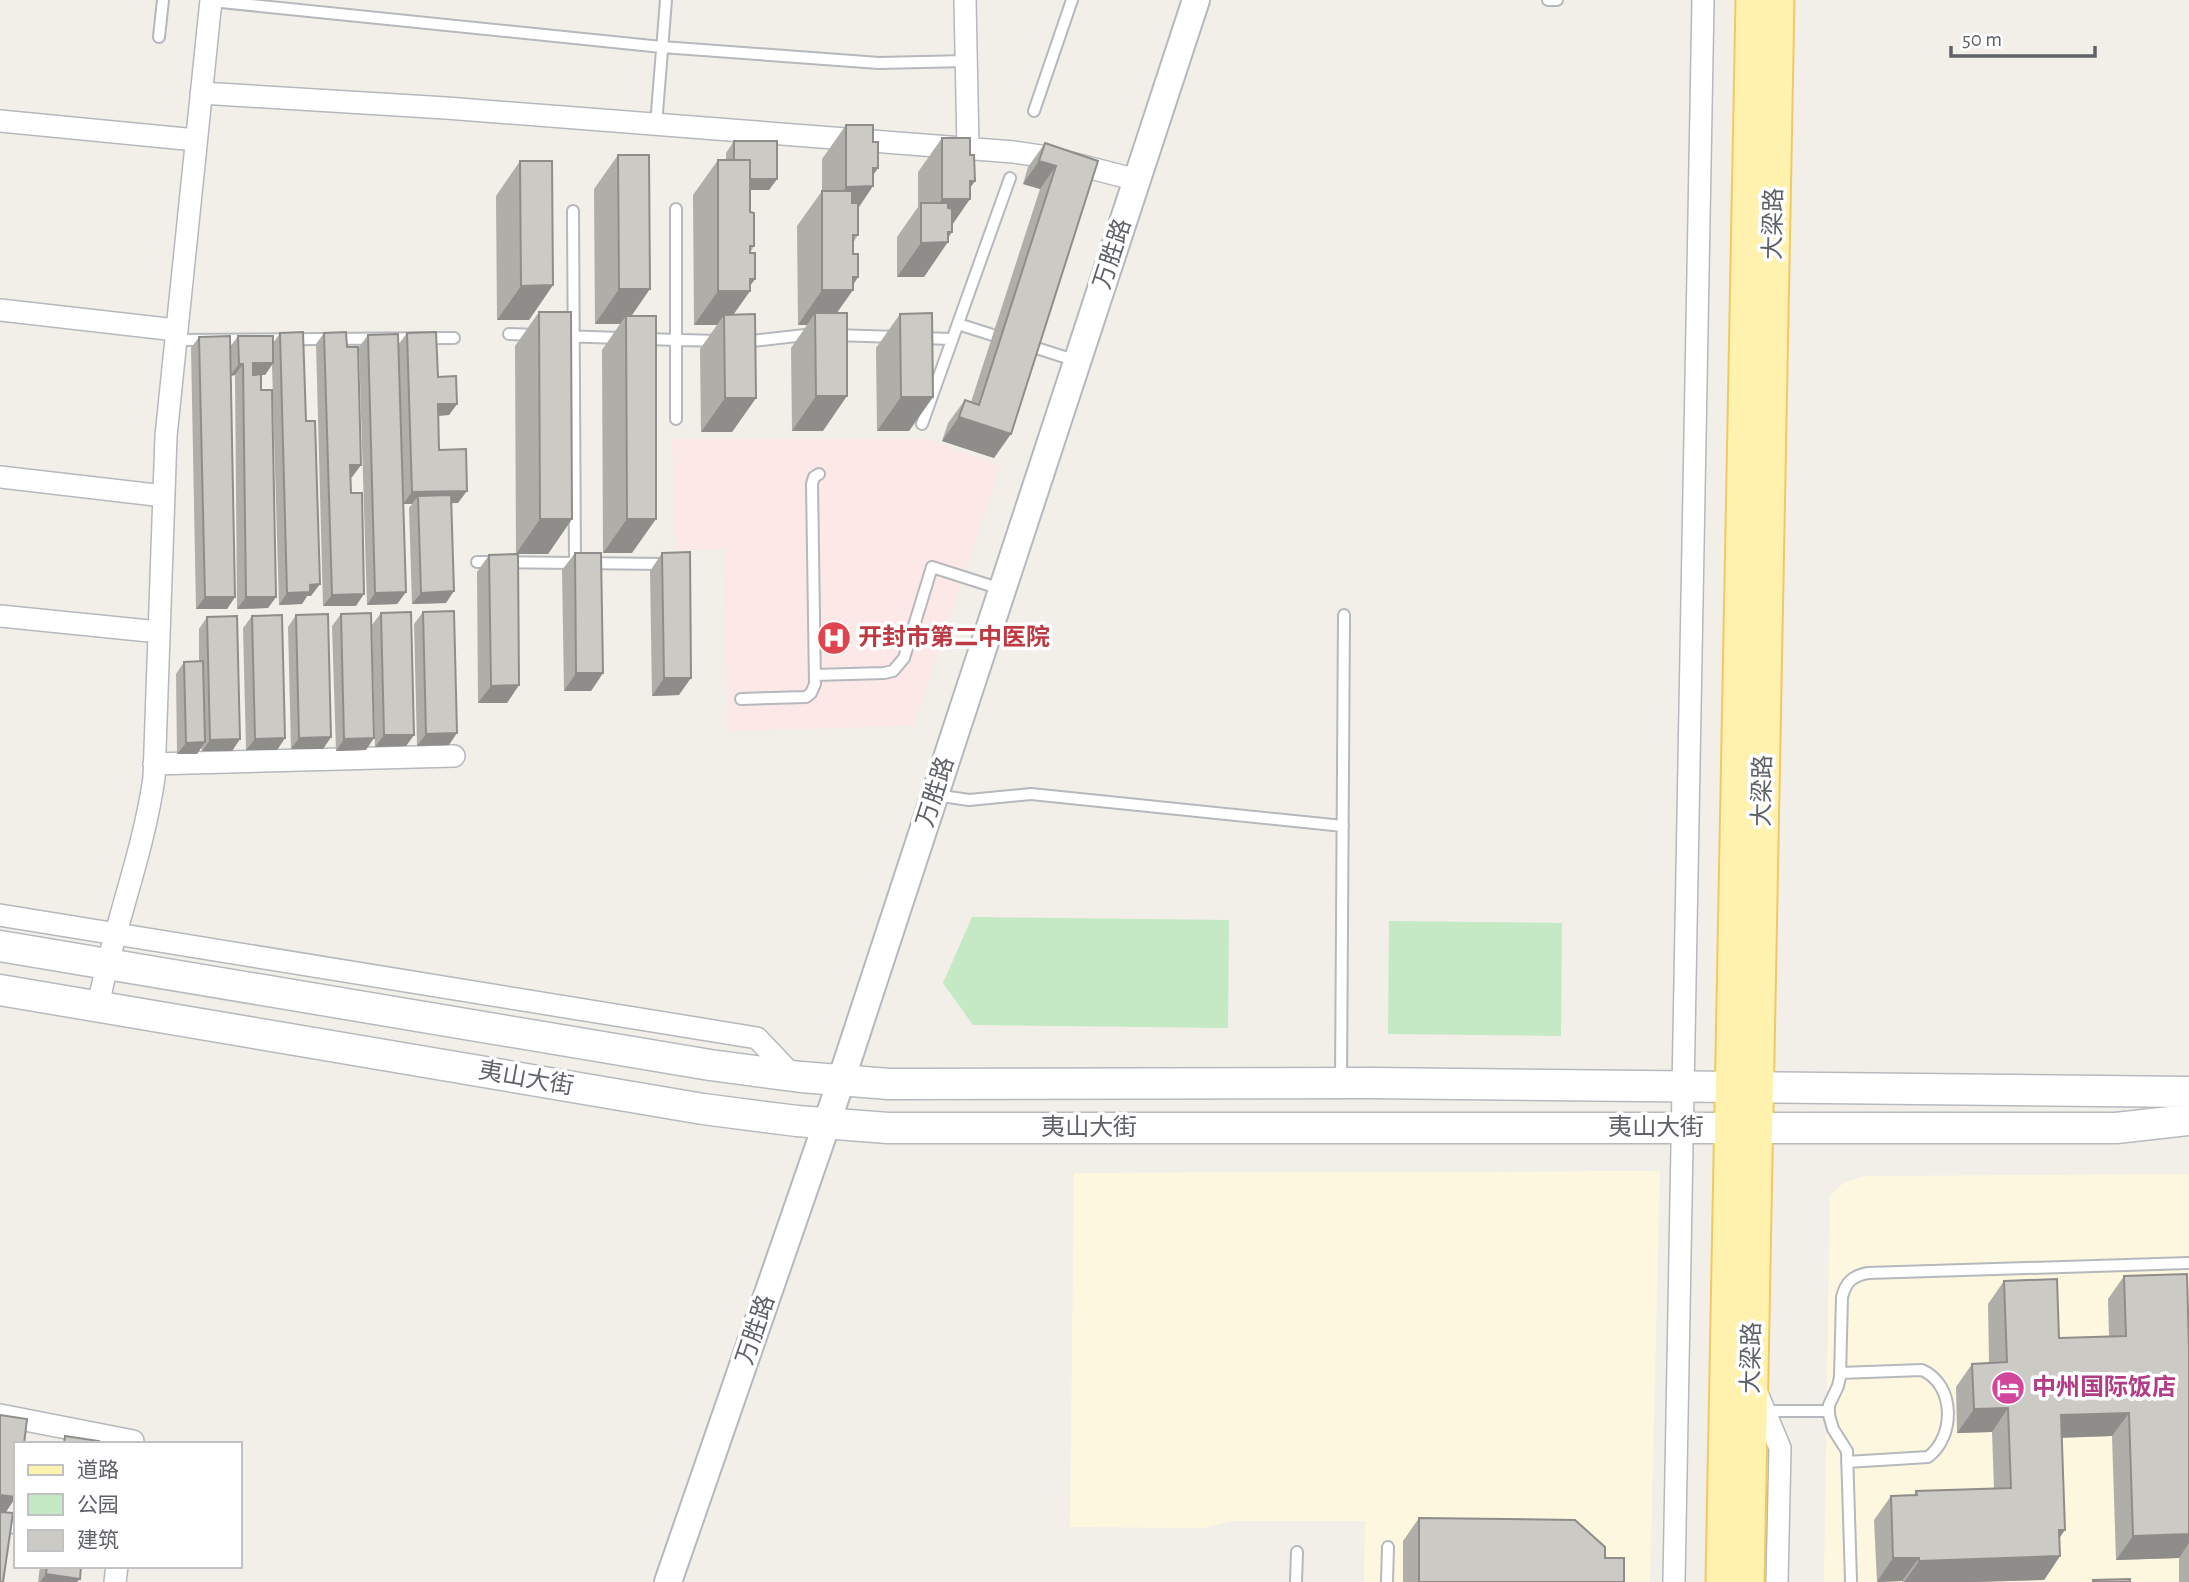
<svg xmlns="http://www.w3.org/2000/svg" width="2189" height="1582" viewBox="0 0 2189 1582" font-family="'Alegreya Sans','Noto Sans SC',sans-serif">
<rect width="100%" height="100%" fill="#f1efe8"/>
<path fill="#fef7e0" d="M1660 1171 1650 1582H1364L1365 1521H1234L1203 1528 1070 1527 1074 1173Z
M2189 1174V1582H1824L1830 1195 1845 1182 1864 1176Z"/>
<path fill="#fce8e6" d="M672 439H925L1001 465 913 726 728 731 723 549 675 550Z"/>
<path fill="#c5e8c5" d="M972 917 1229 920 1228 1028 973 1025 943 983Z
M1389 921 1562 923 1561 1036 1388 1034Z"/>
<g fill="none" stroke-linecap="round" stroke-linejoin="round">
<g stroke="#b5b8bc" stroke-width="14">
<path id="service" d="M1548 0H1557
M211 1 662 47 879 63 966 61
M159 37 163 0
M1034 111 1072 0
M656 125 666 0
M573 211 575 563
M958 324 1005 339
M509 334 538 335
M833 335 898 337
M558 336 622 338
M921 338 952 339
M642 339 720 341
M175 340 454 338
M743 342 814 334
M1027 345 1077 361
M676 419V209
M922 424 1010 178
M477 562 666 564
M815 675 884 673 893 671 904 658 932 567 1001 589
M741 699 806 697 811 693 815 684 812 484 814 477 819 474
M935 795 969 800 1031 794 1343 826
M1341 1081 1344 615
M1840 1373 1922 1370C1956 1385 1955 1437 1928 1457L1847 1462
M1764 1411H1829
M0 1525 16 1528
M1851 1581 1847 1451 1833 1429 1829 1415V1405L1838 1386 1840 1377 1842 1297C1846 1282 1852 1276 1868 1273L2189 1263
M1296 1582 1297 1552
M1387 1582 1388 1547"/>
</g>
<g stroke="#b5b8bc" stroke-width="24">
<path id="minor" d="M965 0 968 148
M201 93 446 108 1014 152 1048 157 1137 180
M0 121 196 140
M0 310 176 330
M0 477 164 496
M0 616 159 632
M154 764 454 756
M0 915 757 1038 793 1076
M98 1006C113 929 143 855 154 778L166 436 211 0
M1757 1393 1780 1448 1777 1582
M0 1415 133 1441V1444
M115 1582 117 1566
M1674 1582 1703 0"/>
</g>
<g stroke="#b5b8bc" stroke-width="30">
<path id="tertiary" d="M668 1582 827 1123 1196 0"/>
</g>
<g stroke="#b6babf" stroke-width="33">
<path id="secondary" d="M0 946 710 1065 801 1077 889 1084 1371 1083 2189 1092
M0 990 703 1109 797 1121 888 1128H2116L2189 1120"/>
</g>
<g stroke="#f2c960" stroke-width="37">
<path id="primary" d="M1723 1582 1753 0
M1747 1582 1777 0"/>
</g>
<use href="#service" stroke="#fff" stroke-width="10"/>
<use href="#minor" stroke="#fff" stroke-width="21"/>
<use href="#tertiary" stroke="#fff" stroke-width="26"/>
<use href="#secondary" stroke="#fff" stroke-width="30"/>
<use href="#primary" stroke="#fff2af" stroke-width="33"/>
</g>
<path fill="#afaea9" d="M846 125 878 168 873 175V186L858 209V235L853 243V254L858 277 837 313 823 431H792L791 348 807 325H798L797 226 822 191V159Z
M942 138 970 155 975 181 970 188 952 225V232L924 277H897V237L918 207V172Z
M734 141 777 179 769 190H750V212L754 246 750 253 755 279 750 286V291L733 315 756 398 732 432H701L700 349 717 325H694L693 195 718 160H726V153Z
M1045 143 1098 161 994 458 942 441 948 423 965 400 971 402 1040 189 1023 184 1028 167Z
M618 155 631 316 632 553H603L602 350 620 324H595L594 189Z
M520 161 553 285 529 320H497L496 196Z
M539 312 572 519 548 554H516L515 346Z
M900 314 933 397 909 431H877L876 348Z
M280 333 311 596H307L302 604 279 605 272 365 265 375H261V390L276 597 268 608 237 609 235 375 231 376 235 597 227 609H196L191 348 199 337 230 347 238 336 273 343Z
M324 333 347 347 361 465 352 477H350L356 606H323L316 344Z
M407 333 457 404 449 415 439 416V450L458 503H452L446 603 412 604 409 508 412 504H403L398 345Z
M368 335 406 592 397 604 367 605 359 347Z
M575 553 603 673 591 691H564L562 570Z
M662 553 679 695 652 696 650 571Z
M489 555 519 685 507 703H478L477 572Z
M423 612 449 745 417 746 414 624Z
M381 613 414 735 406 746 375 747 372 625Z
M341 614 366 750 336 751 332 626Z
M296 615 331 737 323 749H291L288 627Z
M252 616 285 738 277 750H246L243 628Z
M207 617 240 739 232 751H202L201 747 197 754H177L176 674 184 662 199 661V629Z
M2124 1276 2189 1348V1582H2179V1558L2116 1560 2112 1436 2062 1438 2059 1538 2060 1556 2044 1580 1973 1582H1902V1581L1877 1582 1874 1520 1891 1496H1913L1916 1491 1994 1489 1992 1432 1957 1433 1956 1387 1972 1364 1989 1363 1988 1304 2004 1281 2059 1338 2109 1336 2108 1299Z
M1419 1518 1605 1558 1624 1582H1403V1541Z
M40 1566H81L77 1582H38Z"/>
<path fill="#8f8d8a" d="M1039 161 1056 166 1040 189 1023 184Z
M873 168H878L865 187 873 186 849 221H822L846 187Z
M734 178 777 179 769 190H726Z
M970 181H975L962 199H970L946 234 921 230 942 199Z
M948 232H952L944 242H948L924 277H897L921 243Z
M853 277H858L849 290H853L829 324 815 313 807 325H798L822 290Z
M750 279H755L746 291H750L726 325 724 315 717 325H694L718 291Z
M553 285 529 320H497L521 286Z
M619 289H650L626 324V316L620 324H595Z
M253 363H273L265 375H244Z
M239 364H243L235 375 230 376Z
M816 396H847L823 431H792Z
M901 397H933L909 431H877Z
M725 398H756L732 432H701Z
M438 404H457L449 415 430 416Z
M959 417 1011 434 994 458 942 441Z
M350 465H361L352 477H342Z
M467 491 458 503 418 504V496L412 504H403L412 492Z
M540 519H572L548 554H516Z
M627 519H656L632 553H603Z
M320 584 311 596H307L302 604 279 605 287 593 310 585Z
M454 591 446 603 412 604 421 593Z
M406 592 397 604 367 605 375 593Z
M364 594 356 606H323L332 595Z
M205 597H235L227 609H196Z
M246 597H276L268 608 237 609Z
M576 673H603L591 691H564Z
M664 678H691L679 695 652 696Z
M519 685 507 703H478L491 686Z
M457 733 449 745 417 746 426 734Z
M384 735H414L406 746 375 747Z
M331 737 323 749H291L299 738Z
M285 738 277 750H246L255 739Z
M374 738 366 750 336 751 344 739Z
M240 739 232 751H202L210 740Z
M205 742 197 754H177L186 743Z
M2008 1408 1992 1432 1957 1433 1974 1409Z
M2129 1413 2112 1436 2045 1438 2061 1415Z
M0 1495 16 1497 4 1515 0 1514Z
M2059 1530H2065L2049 1553Z
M2189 1534V1543L2179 1558 2116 1560 2133 1536Z
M2060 1556 2044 1580 1973 1582H1904L1919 1561Z
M1893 1558H1919L1902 1581 1877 1582Z
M46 1574 80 1579 77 1582H44L45 1581 44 1582H40Z"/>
<path fill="#cccac5" stroke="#8f8d8a" stroke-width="2" d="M846 125H873V142H878V168H873V186L846 187Z
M942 138H970V155H974L975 181H970V199H942Z
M734 141H777V179H750V160H734Z
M1045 143 1098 161 1011 434 959 417 965 400 979 405 1056 166 1039 161Z
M618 155H649L650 289H619Z
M718 160H750V212L754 213V246H750V253H755V279H750V291H718Z
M520 161H552L553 285 521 286Z
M822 191H852V203H858V235H853V254H858V277H853V290H822Z
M921 203H948V208L952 209V232H948V242L921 243Z
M539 312H571L572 519H540Z
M815 313H847V396H816Z
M932 313 933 397H901L900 314Z
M755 314 756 398H725L724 315Z
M626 316H656V519H627Z
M303 332 306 421H315L320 584 310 585V592L287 593 280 333Z
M346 332 347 347H358L361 465H350L351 493H362L364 594 332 595 324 333Z
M436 332 438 377 456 376 457 404H438L439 450 466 449 467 491 412 492 407 333Z
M398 334 406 592 375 593 368 335Z
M230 336 235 597H205L199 337Z
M238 336H273V363H253V375L261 374V390H272L276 597H246L243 364H239Z
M451 495 454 591 421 593 418 496Z
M690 552 691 678H664L662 553Z
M575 553H601L603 673H576Z
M518 554 519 685 491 686 489 555Z
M454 611 457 733 426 734 423 612Z
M411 612 414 735H384L381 613Z
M371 613 374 738 344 739 341 614Z
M328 614 331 737 299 738 296 615Z
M282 615 285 738 255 739 252 616Z
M237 616 240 739 210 740 207 617Z
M203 661 205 742 186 743 184 662Z
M2187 1274 2189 1348V1534L2133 1536 2129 1413 2061 1415 2065 1530H2059L2060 1556 1919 1561V1558H1893L1891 1496 1917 1495 1916 1491 2011 1488 2008 1408 1974 1409 1972 1364 2007 1362 2004 1281 2057 1279 2059 1338 2126 1336 2124 1276Z
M0 1415 27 1419 24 1444H16V1497L0 1495Z
M65 1436 99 1441V1444H64Z
M0 1512 13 1513 3 1582H0Z
M1419 1518 1575 1520 1605 1547V1558H1624V1582H1419Z
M47 1566H81L80 1579 46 1574Z
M2130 1579V1582H2093V1580Z"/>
<defs>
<g id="hospital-disc" transform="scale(1.75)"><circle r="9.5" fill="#e0444e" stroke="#fff"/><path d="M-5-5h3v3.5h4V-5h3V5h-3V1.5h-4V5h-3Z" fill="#fff"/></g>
<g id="hotel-disc" transform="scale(1.75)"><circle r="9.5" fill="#d1479c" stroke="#fff"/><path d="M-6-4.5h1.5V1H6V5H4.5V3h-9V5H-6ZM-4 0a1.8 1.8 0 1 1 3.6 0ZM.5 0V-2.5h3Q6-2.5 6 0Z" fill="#fff"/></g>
</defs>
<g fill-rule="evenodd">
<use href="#hospital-disc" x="834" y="638"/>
<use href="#hotel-disc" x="2008" y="1388"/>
</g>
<g text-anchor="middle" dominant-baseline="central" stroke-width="7" stroke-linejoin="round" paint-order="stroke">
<g font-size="24" fill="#5f6368" stroke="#fff">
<text transform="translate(1774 224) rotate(-89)">大梁路</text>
<text transform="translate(1113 254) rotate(-72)">万胜路</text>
<text transform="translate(1763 791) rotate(-89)">大梁路</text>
<text transform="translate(936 792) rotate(-72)">万胜路</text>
<text transform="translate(526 1079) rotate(10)">夷山大街</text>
<text x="1089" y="1128">夷山大街</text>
<text x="1656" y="1128">夷山大街</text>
<text transform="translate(756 1330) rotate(-71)">万胜路</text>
<text transform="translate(1752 1358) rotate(-89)">大梁路</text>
</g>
<g font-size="24" font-weight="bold" fill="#be3a42" stroke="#fff" text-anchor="start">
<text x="858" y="638">开封市第二中医院</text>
</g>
<g font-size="24" font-weight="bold" fill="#b23c85" stroke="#fff" text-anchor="start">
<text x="2032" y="1388">中州国际饭店</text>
</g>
</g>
<rect x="14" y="1442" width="228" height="126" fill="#ffffff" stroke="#bfc1c3" stroke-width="2"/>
<rect x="28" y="1465" width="35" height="10" fill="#fff2af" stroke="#bfc1c3" stroke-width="2"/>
<text x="77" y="1477" font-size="21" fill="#5f6368">道路</text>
<rect x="28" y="1494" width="35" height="21" fill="#c5e8c5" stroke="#bfc1c3" stroke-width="2"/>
<text x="77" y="1512" font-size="21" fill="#5f6368">公园</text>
<rect x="28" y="1530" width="35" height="21" fill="#cccac5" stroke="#bfc1c3" stroke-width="2"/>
<text x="77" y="1547" font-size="21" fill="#5f6368">建筑</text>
<path d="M1951 46v10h144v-10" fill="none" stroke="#5f6368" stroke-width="3.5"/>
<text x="1962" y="46" font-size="21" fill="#5f6368" stroke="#ffffff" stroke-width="5" paint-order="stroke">50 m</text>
</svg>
